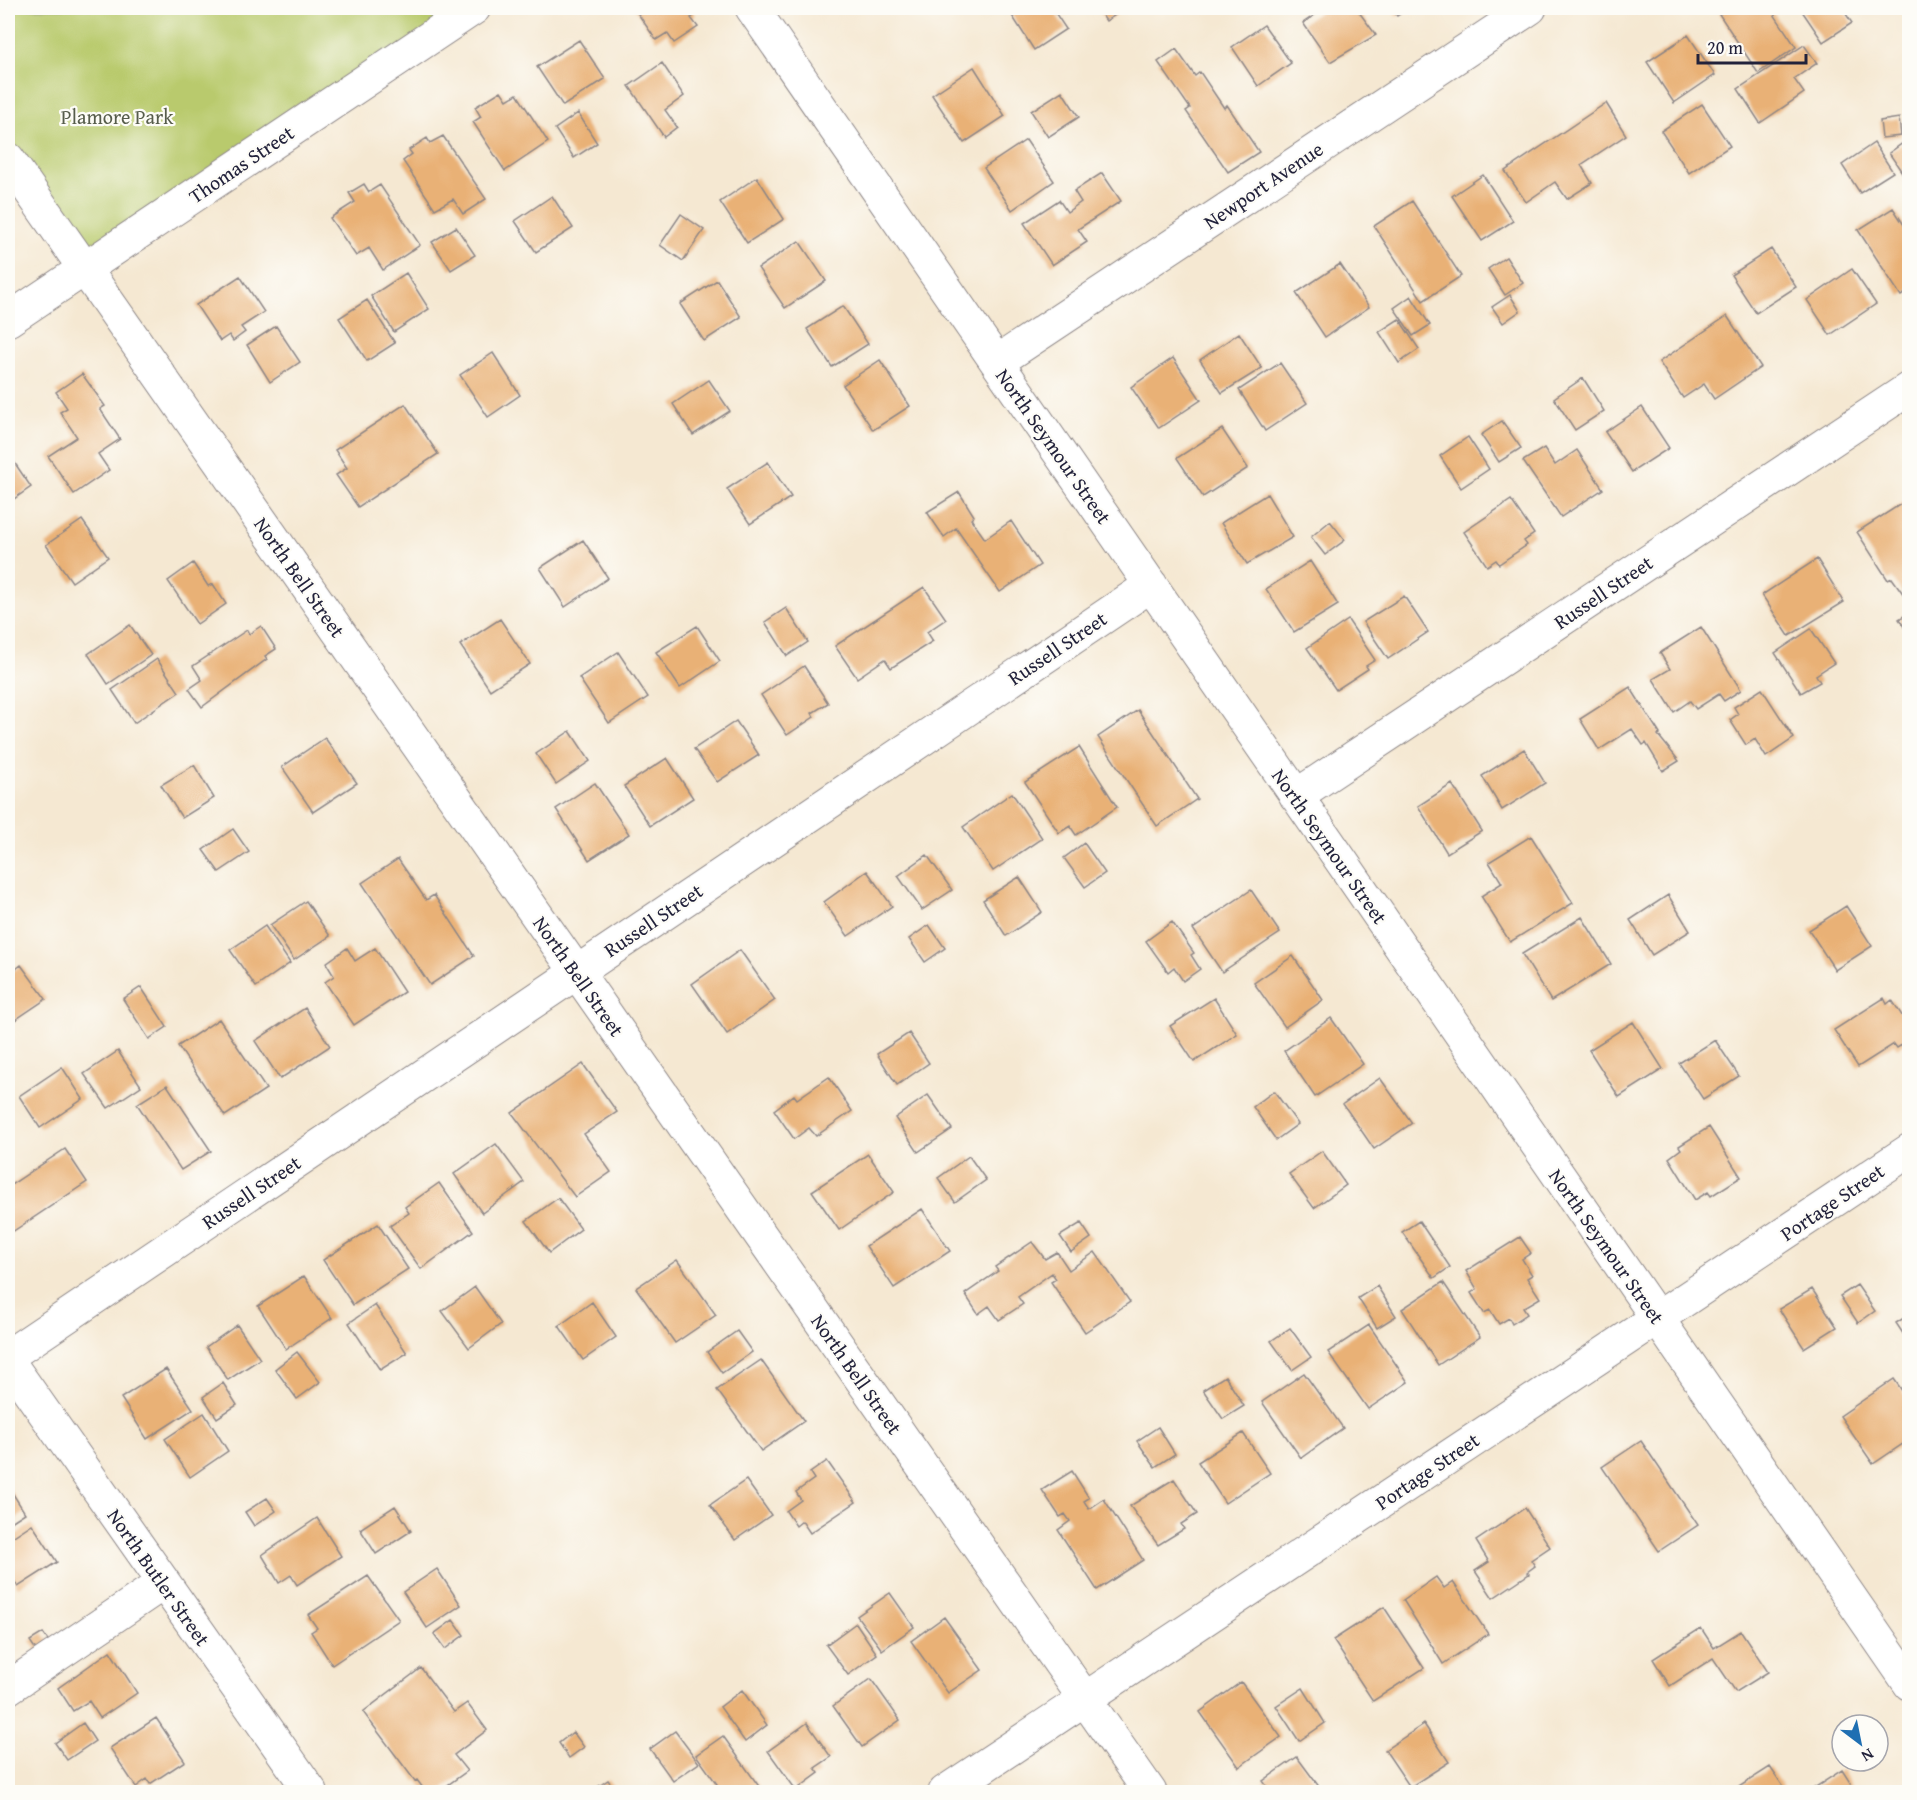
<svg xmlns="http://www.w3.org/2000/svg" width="1917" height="1800" viewBox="0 0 1917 1800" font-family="'Gentium Book Plus',serif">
<rect width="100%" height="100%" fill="#fdfcf7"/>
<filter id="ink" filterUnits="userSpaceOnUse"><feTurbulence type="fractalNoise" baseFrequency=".0167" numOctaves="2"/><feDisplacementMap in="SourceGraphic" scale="12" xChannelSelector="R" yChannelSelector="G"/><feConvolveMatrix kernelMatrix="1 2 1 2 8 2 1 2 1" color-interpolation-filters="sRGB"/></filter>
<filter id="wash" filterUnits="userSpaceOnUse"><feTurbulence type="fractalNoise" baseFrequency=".008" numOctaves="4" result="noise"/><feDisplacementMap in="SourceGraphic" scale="24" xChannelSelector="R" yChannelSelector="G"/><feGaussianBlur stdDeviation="1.35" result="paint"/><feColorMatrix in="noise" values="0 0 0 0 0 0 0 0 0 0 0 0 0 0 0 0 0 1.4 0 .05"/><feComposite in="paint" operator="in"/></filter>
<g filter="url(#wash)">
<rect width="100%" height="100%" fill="#f5e8d2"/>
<path fill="#b9ca6d" stroke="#6e7654" stroke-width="1.5" d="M8 8H474L84 269 8 159Z"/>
<g id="blocks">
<path fill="#e9b176" d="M634 8H690L695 15 691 18 698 27 674 43 667 33 656 40Z
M1021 8H1052L1066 29 1034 50 1011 14Z
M1097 8H1126L1106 21Z
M1320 8H1356L1376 35 1330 62 1303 23 1322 10Z
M1392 8H1409L1397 16Z
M1729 8H1770L1796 47 1758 73 1719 14Z
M1808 8H1842L1852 23 1823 42 1802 11Z
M1264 25 1291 63 1258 86 1232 47Z
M1688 35 1715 75 1674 103 1647 62Z
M579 40 605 79 563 106 537 67Z
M1804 45 1817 63 1794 79 1804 93 1760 123 1738 89Z
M1176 49 1195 76 1200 72 1224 108 1227 105 1259 152 1228 172 1186 111 1190 108 1158 62Z
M662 63 684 96 665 110 677 127 664 137 629 86Z
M974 67 1005 116 964 143 932 95Z
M501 91 507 100 517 94 548 142 505 171 473 122 481 117 475 107Z
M1062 91 1079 117 1048 137 1031 111Z
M1606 103 1626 135 1581 165 1592 183 1567 199 1555 182 1526 202 1505 171Z
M1702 104 1730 146 1689 173 1661 131Z
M578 113 597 143 574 158 555 129Z
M1899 118 1901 136 1882 138 1880 121Z
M443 136 486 199 463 214 453 199 435 209 403 161 412 154 409 150 427 138 430 143Z
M1910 138V184L1889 153Z
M1026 140 1054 181 1012 210 984 168Z
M1874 143 1893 172 1860 193 1842 165Z
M1102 173 1121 201 1078 229 1087 242 1052 265 1024 223 1059 200 1067 212 1081 202 1074 191Z
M1483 175 1513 221 1482 241 1452 196Z
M757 177 784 219 747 243 720 202Z
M364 184 369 192 380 185 420 245 383 270 369 248 356 256 330 218 355 202 349 193Z
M552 196 573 228 536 252 515 221Z
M1412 201 1461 276 1423 301 1374 226Z
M1893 208 1910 234V290L1901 296 1858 230Z
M681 214 704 230 683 261 660 245Z
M456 227 475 255 451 270 432 242Z
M799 241 826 281 785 308 758 268Z
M1771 249 1796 287 1756 313 1731 275Z
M1506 257 1523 283 1505 295 1488 269Z
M1340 264 1369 307 1325 337 1296 293Z
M1852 269 1876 304 1830 335 1807 300Z
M406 273 429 309 394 332 371 296Z
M240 276 264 312 241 327 245 332 233 341 229 335 220 341 196 305Z
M717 280 741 317 704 341 680 304Z
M1510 295 1520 311 1503 323 1492 307Z
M1411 296 1430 325 1413 336 1394 308Z
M367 300 395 343 367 361 339 318Z
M843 306 868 344 832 367 807 329Z
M1727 316 1761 367 1714 399 1704 384 1683 398 1659 362Z
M1399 319 1419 349 1399 363 1379 332Z
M276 326 300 362 270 382 247 345Z
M1239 333 1262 368 1222 393 1200 360Z
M493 353 520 395 488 417 460 375Z
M1173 358 1201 400 1159 428 1131 387Z
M880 360 910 406 873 430 843 385Z
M1280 363 1307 403 1265 431 1239 390Z
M82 374 105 406 100 409 120 439 98 454 109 470 74 494 48 456 77 437 60 412 67 408 56 392Z
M1583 378 1604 411 1575 430 1554 398Z
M709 380 730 411 693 435 673 404Z
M405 404 438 454 358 507 336 475 347 468 335 450Z
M1642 407 1669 448 1632 472 1605 432Z
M1502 421 1521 448 1499 462 1481 435Z
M1222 429 1248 468 1203 497 1177 458Z
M1468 437 1489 469 1461 488 1440 456Z
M1544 448 1555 465 1577 450 1603 489 1561 517 1523 461Z
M8 453 31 487 8 503Z
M768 462 791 497 750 524 727 489Z
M959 492 974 516 971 519 985 539 1011 521 1040 565 1000 592 956 528 944 537 927 512Z
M1267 494 1293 537 1247 564 1221 523Z
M1511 500 1534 534 1524 541 1527 545 1499 564 1496 560 1487 566 1464 532Z
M1904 502 1910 510V592L1904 595 1892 578 1888 580 1857 532Z
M82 520 108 557 72 582 46 545Z
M1330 521 1345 540 1325 555 1311 537Z
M583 540 608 578 565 607 540 568Z
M1817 559 1844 602 1789 636 1762 595Z
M1310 561 1338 605 1294 632 1266 589Z
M193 563 208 586 213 584 226 604 197 624 168 581Z
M924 587 946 619 927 632 933 641 891 668 885 659 857 678 835 646Z
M1404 596 1428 632 1388 659 1363 622Z
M786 608 808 642 787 656 765 622Z
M1910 612V636L1899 619Z
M500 619 530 664 490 690 460 645Z
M1348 620 1375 660 1366 666 1368 669 1336 690 1307 648Z
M130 625 151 655 108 684 88 654Z
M261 626 276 649 265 656 267 659 202 707 189 689 202 680 193 666 247 630 249 634Z
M697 626 720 661 680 688 656 652Z
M1701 627 1741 690 1724 701 1719 694 1696 709 1690 701 1674 712 1653 679 1670 669 1660 653Z
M1811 629 1834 663 1816 675 1820 682 1801 693 1775 653Z
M618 652 648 697 609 723 579 678Z
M157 659 179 692 134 723 112 690Z
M804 666 828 703 812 713 814 717 787 735 761 695Z
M1630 687 1660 734 1658 735 1679 761 1663 771 1646 743 1643 745 1632 729 1599 750 1580 719Z
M1762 689 1794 738 1766 757 1755 739 1746 745 1730 720 1738 714 1734 707Z
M1138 710 1197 799 1157 826 1098 737Z
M736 721 759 755 717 782 694 749Z
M570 731 590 761 556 784 536 754Z
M325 738 357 783 313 812 282 767Z
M1079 747 1117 807 1076 835 1070 826 1059 833 1025 782Z
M1524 749 1545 783 1502 810 1482 776Z
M667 758 693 798 650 826 624 786Z
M194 765 214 798 182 818 161 785Z
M595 783 629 834 589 860 556 809Z
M1452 784 1482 831 1447 853 1418 806Z
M1012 793 1042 838 993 871 963 827Z
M233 829 249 852 219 872 203 850Z
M1531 836 1573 903 1510 942 1481 896 1502 883 1489 862Z
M1084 843 1105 873 1085 887 1064 858Z
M927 855 952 890 922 910 898 876Z
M398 859 426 900 434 895 474 956 430 985 362 883Z
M867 871 892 906 848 936 824 902Z
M1019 877 1042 912 1006 936 983 900Z
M1251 890 1280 933 1222 972 1193 929Z
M1668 895 1690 931 1652 955 1630 920Z
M306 901 330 936 294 960 270 925Z
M1846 906 1872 946 1835 970 1809 930Z
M1582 917 1611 964 1551 1001 1522 954Z
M1172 922 1194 953 1191 955 1200 969 1183 981 1174 967 1168 972 1146 941Z
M929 925 945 948 925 962 909 939Z
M265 926 290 963 256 987 230 950Z
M347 948 355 961 375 948 404 992 354 1025 325 982 334 976 326 963Z
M740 950 775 1000 727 1034 692 984Z
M1293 956 1323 1000 1285 1027 1254 983Z
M21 965 46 999 9 1024 8 975Z
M141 987 167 1027 149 1039 123 999Z
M1214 998 1237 1034 1194 1062 1170 1026Z
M1884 998 1887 1004 1892 1000 1908 1025 1903 1029 1910 1040 1897 1048 1894 1044 1858 1067 1834 1030Z
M305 1008 330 1046 280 1079 255 1041Z
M1331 1018 1363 1064 1315 1097 1284 1051Z
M219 1019 266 1089 225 1116 178 1046Z
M1633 1022 1663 1069 1619 1097 1589 1050Z
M909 1033 929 1063 897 1085 877 1054Z
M1715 1040 1739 1076 1703 1099 1679 1063Z
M118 1051 141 1086 108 1108 84 1074Z
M583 1064 617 1112 584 1134 611 1172 575 1197 512 1113Z
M62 1067 83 1099 40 1128 19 1096Z
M829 1077 852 1111 816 1136 809 1128 794 1139 774 1110 794 1095 797 1099Z
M1380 1078 1412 1123 1374 1149 1343 1104Z
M167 1085 211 1151 181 1170 137 1104Z
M1274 1091 1298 1124 1276 1140 1253 1107Z
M928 1095 952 1129 918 1152 895 1118Z
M1709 1127 1741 1177 1711 1196 1708 1192 1695 1200 1669 1158 1681 1149 1679 1146Z
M496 1144 524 1182 482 1213 454 1174Z
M65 1149 87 1182 12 1232 8 1226V1187Z
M1322 1151 1346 1185 1314 1208 1289 1174Z
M868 1154 894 1192 839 1230 812 1191Z
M969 1156 986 1180 955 1202 938 1178Z
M439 1183 473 1231 421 1269 390 1226 409 1213 405 1207Z
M558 1198 581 1229 549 1253 526 1221Z
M922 1209 950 1251 894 1288 866 1246Z
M1419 1221 1450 1267 1434 1278 1402 1232Z
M1081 1223 1091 1238 1071 1252 1060 1236Z
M378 1224 408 1269 353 1305 323 1260Z
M1520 1237 1531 1253 1522 1259 1532 1275 1527 1278 1540 1298 1523 1308 1527 1314 1512 1324 1509 1318 1499 1324 1490 1310 1484 1313 1471 1293 1477 1289 1466 1271Z
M1032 1242 1045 1259 1057 1252 1069 1270 1095 1252 1130 1302 1085 1332 1051 1282 1056 1279 1052 1273 1018 1297 1023 1304 999 1320 989 1306 978 1314 965 1294 998 1271 995 1267Z
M677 1260 716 1315 675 1343 636 1288Z
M304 1276 332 1318 286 1349 258 1306Z
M1443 1282 1480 1337 1438 1365 1402 1309Z
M1857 1285 1875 1311 1858 1323 1840 1296Z
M1377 1286 1396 1316 1377 1328 1358 1298Z
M475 1287 501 1324 469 1348 442 1311Z
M1812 1289 1837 1327 1804 1348 1779 1309Z
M592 1302 616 1337 583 1360 559 1326Z
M375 1305 407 1353 380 1370 349 1323Z
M1910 1314V1344L1896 1323Z
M237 1325 260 1359 228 1380 206 1347Z
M1369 1325 1408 1382 1368 1409 1328 1352Z
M1290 1328 1311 1357 1292 1370 1271 1341Z
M737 1331 752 1352 722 1373 707 1352Z
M297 1352 320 1382 297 1399 275 1369Z
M761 1360 804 1421 761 1451 717 1390Z
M166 1369 193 1409 147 1439 121 1398Z
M1304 1373 1343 1428 1301 1458 1262 1402Z
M1225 1376 1244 1406 1223 1419 1203 1390Z
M1894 1379 1910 1402V1439L1873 1464 1840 1416Z
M223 1383 237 1405 217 1418 203 1397Z
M204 1413 228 1451 190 1477 165 1439Z
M1158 1427 1175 1454 1155 1467 1137 1441Z
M1243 1433 1270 1473 1225 1503 1198 1462Z
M1641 1441 1698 1525 1659 1551 1602 1467Z
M827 1461 856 1502 810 1533 802 1521 796 1526 786 1511 801 1500 796 1492 814 1479 810 1473Z
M1072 1471 1089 1498 1084 1501 1089 1509 1104 1499 1143 1560 1097 1590 1058 1530 1070 1521 1065 1514 1060 1517 1042 1490Z
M1174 1479 1197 1514 1181 1524 1184 1529 1158 1545 1130 1506Z
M746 1480 771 1515 735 1540 710 1505Z
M8 1486 25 1513 8 1524Z
M267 1498 276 1511 254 1526 245 1512Z
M395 1506 411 1531 376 1554 360 1529Z
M1525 1508 1550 1547 1531 1560 1535 1566 1527 1572 1529 1574 1493 1598 1475 1571 1489 1562 1476 1541Z
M317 1518 341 1556 297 1585 291 1575 279 1583 262 1555Z
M32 1524 57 1562 18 1587 8 1571V1540Z
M437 1569 461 1605 427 1628 403 1592Z
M368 1576 399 1620 332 1665 311 1632 317 1628 308 1615Z
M1436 1577 1444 1588 1453 1582 1488 1634 1443 1664 1403 1600Z
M890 1593 914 1627 882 1650 857 1616Z
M1384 1607 1424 1668 1373 1701 1333 1640Z
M944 1617 982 1670 948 1693 911 1641Z
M453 1620 464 1635 445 1649 434 1634Z
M856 1623 877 1654 848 1675 826 1645Z
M1701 1628 1714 1648 1741 1631 1768 1672 1736 1692 1713 1658 1670 1686 1653 1659Z
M43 1633 51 1645 38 1653 30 1641Z
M110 1651 137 1693 100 1718 89 1701 73 1711 58 1688Z
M421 1668 454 1712 467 1703 487 1730 454 1755 467 1771 438 1792H426L417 1780 415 1781 363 1712Z
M871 1679 900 1720 862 1747 833 1706Z
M1241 1682 1281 1737 1239 1767 1200 1712Z
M1303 1688 1325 1723 1299 1741 1276 1706Z
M742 1690 767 1725 745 1742 720 1707Z
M156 1718 185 1761 150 1784 147 1779 136 1787 110 1748Z
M83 1723 95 1741 67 1760 55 1743Z
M807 1723 831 1757 815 1768 819 1773 796 1790 768 1751Z
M1424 1724 1449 1762 1410 1787 1385 1750Z
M675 1731 699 1763 673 1781 650 1749Z
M573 1732 584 1747 569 1758 559 1743Z
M723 1736 763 1792H706L717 1784 696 1755Z
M1297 1757 1323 1792H1271L1263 1781Z
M1770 1767 1787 1792H1731Z
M1842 1770 1856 1792H1808Z
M608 1780 617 1792H590Z"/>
</g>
</g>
<g filter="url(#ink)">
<use href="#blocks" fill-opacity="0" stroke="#8c8586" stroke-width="1.5"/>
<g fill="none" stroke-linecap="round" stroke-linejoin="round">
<g stroke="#8c8586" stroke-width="35">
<path id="minor" d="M752 8 1910 1684
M8 159 1150 1792
M8 320 474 8
M997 362 1530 8
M1296 796 1910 388
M8 1356 1151 585
M8 1361 311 1792
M8 1688 163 1583
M945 1792 1910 1150"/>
</g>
<use href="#minor" stroke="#fff" stroke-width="33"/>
</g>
</g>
<g text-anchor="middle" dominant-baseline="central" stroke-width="4.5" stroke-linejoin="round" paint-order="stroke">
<g font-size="20" fill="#575d4c" stroke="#fdfcf7">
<text x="117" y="116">Plamore Park</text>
</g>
<g font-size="20" fill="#22223b" stroke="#fdfcf7">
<text transform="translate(241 164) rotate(-34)">Thomas Street</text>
<text transform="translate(1263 185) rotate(-34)">Newport Avenue</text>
<text transform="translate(1054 446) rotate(55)">North Seymour Street</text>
<text transform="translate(300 577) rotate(55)">North Bell Street</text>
<text transform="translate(1603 592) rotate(-34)">Russell Street</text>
<text transform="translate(1057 648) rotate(-34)">Russell Street</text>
<text transform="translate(1330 846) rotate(55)">North Seymour Street</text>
<text transform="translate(653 920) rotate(-34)">Russell Street</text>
<text transform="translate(579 976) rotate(55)">North Bell Street</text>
<text transform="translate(251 1192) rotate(-34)">Russell Street</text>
<text transform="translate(1832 1202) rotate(-34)">Portage Street</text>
<text transform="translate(1607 1246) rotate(55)">North Seymour Street</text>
<text transform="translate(857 1374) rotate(55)">North Bell Street</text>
<text transform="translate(1427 1471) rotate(-34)">Portage Street</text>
<text transform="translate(159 1577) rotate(55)">North Butler Street</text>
</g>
</g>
<rect width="1917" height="1800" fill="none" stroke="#fdfcf7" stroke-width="30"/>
<g transform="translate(1860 1743) rotate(148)"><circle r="28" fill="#fdfcf7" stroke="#a5a5ac" stroke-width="1.5"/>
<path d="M0-4.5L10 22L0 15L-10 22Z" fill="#1f6fb2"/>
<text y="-9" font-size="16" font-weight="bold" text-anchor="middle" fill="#22223b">N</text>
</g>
<path d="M1698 54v9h108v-9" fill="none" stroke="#22223b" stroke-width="3"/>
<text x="1707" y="54" font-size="18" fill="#22223b" stroke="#fdfcf7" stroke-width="4.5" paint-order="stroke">20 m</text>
</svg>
